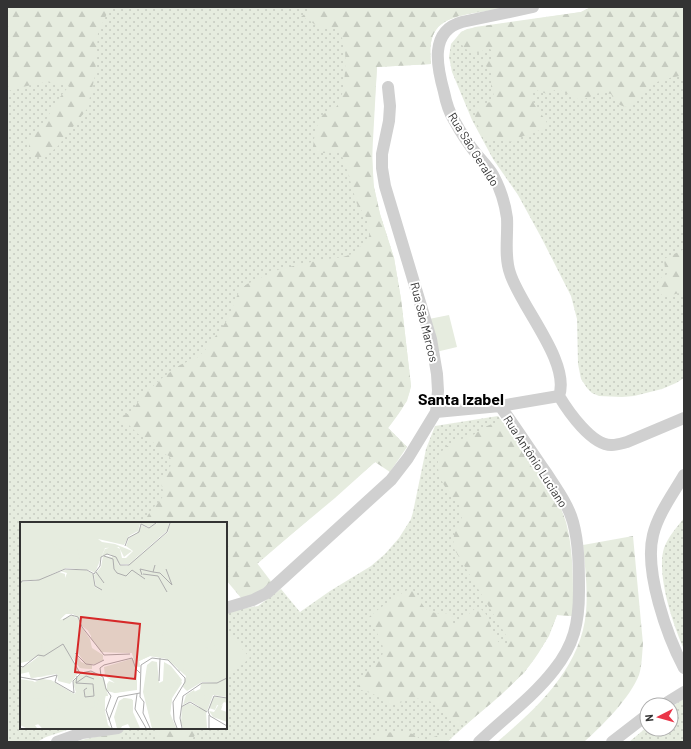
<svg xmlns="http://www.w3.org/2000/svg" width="691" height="749" viewBox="0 0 691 749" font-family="Barlow,sans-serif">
<defs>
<pattern id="grass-dots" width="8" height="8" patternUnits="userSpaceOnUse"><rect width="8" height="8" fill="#e6ecdf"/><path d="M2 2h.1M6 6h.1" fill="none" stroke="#c6cbc0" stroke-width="1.8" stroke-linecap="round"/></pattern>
<pattern id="forest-firs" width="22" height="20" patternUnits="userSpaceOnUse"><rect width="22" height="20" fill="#e6ecdf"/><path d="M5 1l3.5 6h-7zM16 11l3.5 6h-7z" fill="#c6cbc0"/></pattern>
</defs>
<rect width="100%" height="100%" fill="#fff"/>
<path fill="url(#grass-dots)" d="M7 7H510C498 9 486 11 473 13 440 19 427 28 431 64L377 67 372 142 373 183 380 214 394 258 401 299 411 386 407 401 388 428 407 447 375 462 257 564 226 580V523H21V728H73L46 737 37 742H7Z
M591 7H684V378L676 383 662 389 634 396 622 397 599 396 592 393 587 388 581 379 578 364 577 319 571 296 541 237 518 195 493 159 472 120 452 72 449 57 451 44 461 32 467 29 581 12Z
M498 416 511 432 561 509C573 544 571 580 573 616L557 615 549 636 542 647 524 673 447 742H73L121 731 125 728H226V614L235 610 258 606 281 589 300 612 330 591 371 566 385 554 399 538 411 519 413 512 426 449 435 426Z
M684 518V649C673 625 656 574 664 548 668 537 677 527 684 518Z
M684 698V742H629L647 727V729H671V708Z"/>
<path fill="url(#forest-firs)" d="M7 7H110L98 33 95 76 87 109 58 146 50 153 42 157H35L29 150V140L34 134 41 129 56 102 69 86 46 82 13 89 7 92Z
M313 7H510C498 9 486 11 473 13 440 19 427 28 431 64L377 67 372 158 374 187 380 214 394 258 401 299 411 386C408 403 398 415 388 428L407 447 390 472 375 462 335 498 257 563 273 584 263 591 242 599 226 580V523H145C147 512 157 505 164 495L160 479 169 470 172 461 169 456 158 451 152 440 138 434 129 425 121 422 117 417 131 413 142 396 162 378 180 365 198 357 206 349 228 319 236 298 240 290 247 284 280 269 320 260 343 257 352 254 368 239 370 233 368 220 357 204 344 160 340 153H319L313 150C313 141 317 118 325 113 330 110 335 109 338 105 345 96 347 54 344 43 342 37 339 32 335 27 314 33 319 22 301 17Z
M591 7H684V75L665 79 652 84 627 107C618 106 615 101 611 94 596 90 594 97 581 100 572 98 566 92 557 89L547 94 536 90 532 91C529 106 546 115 549 128L533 132 530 135 523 136 513 142 496 139 488 141C477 127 464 105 491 102 497 93 491 93 491 86 491 81 493 76 494 72L490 68 485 66 484 63 486 60H490L493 56V51L488 48 478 53 465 49 460 42 461 32 475 27 581 12Z
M684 249V292L663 297C656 286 655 279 668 274L665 269 664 259C671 255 677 253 684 249Z
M502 421C523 447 556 490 566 522 574 552 573 585 573 616L557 615C549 636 539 656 523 673 507 691 488 706 470 721L464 720 458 725C446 710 429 694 408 700 402 701 394 707 387 704 383 703 380 697 375 695 370 692 363 691 358 689L361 678 382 656 383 652 382 641 368 619 370 616 389 601 409 589C423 592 417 610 436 613 440 614 447 613 452 613L453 625 458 623 477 607C495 614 487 639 505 646L510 642 453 547 454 534 462 517 460 504C446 493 429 466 443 450 450 442 462 439 471 436 477 433 482 429 487 426 492 424 497 422 502 421Z
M633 536 643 644C642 654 642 666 639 675 630 698 602 726 584 742H497C537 708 581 668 586 612 588 590 585 567 583 545Z
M158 728H198V731L190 742H155Z
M397 732H405L413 734 420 739 425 740 442 734 452 738 447 742H376L378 733Z
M117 733 121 734 122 742H73Z"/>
<path fill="#e6ecdf" d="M449 315 457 347 436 352 429 319Z
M226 630 250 658 226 678Z"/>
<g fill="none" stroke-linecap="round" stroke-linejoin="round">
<path stroke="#d0d0d0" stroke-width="12" d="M533 7 462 22C429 31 437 67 444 92 446 102 449 112 454 120 461 133 469 145 478 156 483 162 489 168 493 175 500 188 505 203 507 218 508 236 504 256 510 273 520 306 571 362 559 396
M559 396C568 411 592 446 612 445 617 445 623 443 627 442L684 418
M436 412 500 406 559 396
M684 475C673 494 658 514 653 535 644 571 667 636 684 668
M226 608 253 600 267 593 391 480 408 458 436 412 438 391 437 374 431 339 385 186 382 168V154L389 121 390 106 388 87
M663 705 684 692
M57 742 82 733 118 728
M479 742C504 718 533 697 554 670 574 645 579 623 579 591 579 568 579 544 573 522 568 504 556 488 547 474 531 451 516 428 500 406
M612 742 647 715"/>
</g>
<g text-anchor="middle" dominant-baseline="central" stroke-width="4" stroke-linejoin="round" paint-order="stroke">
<g font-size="12" fill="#333" stroke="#fff">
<text transform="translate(474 149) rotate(58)">Rua São Geraldo</text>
<text transform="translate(425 322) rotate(76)">Rua São Marcos</text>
<text transform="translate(536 461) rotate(57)">Rua Antônio Luciano</text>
</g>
<g font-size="16" font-weight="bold" fill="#000" stroke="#fff">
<text x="461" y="398">Santa Izabel</text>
</g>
</g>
<g transform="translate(20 522)">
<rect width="207" height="207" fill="#fff"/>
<path d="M0 1H136L129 5 120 2 118 9 109 14 104 23 78 17 82 20 95 22 112 29 104 35 99 25 85 26 75 51 69 48 46 46 20 57 3 59 0 61ZM137 1H149L148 8 109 42H99L90 32 82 34 85 27 95 24 100 27 102 36H106L113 29 106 24 109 16 117 11 121 3 128 6ZM150 1H207V175L193 173 187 189 170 179 163 183 166 173 174 168 175 170 180 168 181 161H196L182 160 167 169 163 165 166 154 147 137 130 134 119 139 120 145 116 144 112 131 81 130 71 116V111L62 104 60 97 53 92H45L40 98 53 93 70 117 72 126 83 133V138L66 142 57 130 55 131 62 141 72 147 60 146 51 134 59 150 50 162 38 159 37 152 11 156 8 148 10 141 19 134 0 141 1 60 13 59 39 50 45 52V56L47 51 40 49 46 48H66L73 52 75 65 82 69 76 65 74 53 81 45 83 34 94 35 99 43 107 44 148 10ZM111 137 114 138 117 153V168L95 171 87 169V162L89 159 95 161 85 154 84 145ZM132 139 137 140 139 161 143 159 144 140 151 144 162 158 152 176 150 193 156 206H132L123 170 127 143ZM72 150 84 157 88 174 86 173 85 177V189L88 203 91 206H22L18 202 15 203 17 206H6L0 203V157L13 159V161L21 157 31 158 54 172 56 170 53 160 61 151ZM194 175 207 176V181L204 180 201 184 197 183 195 188 189 186ZM104 176 112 177V188L120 206H110L108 202 97 206 95 195 99 180Z" fill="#e6ecdf"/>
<path d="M20 1H40L45 9 61 20 65 27 60 37 57 27 46 26 39 18 36 22 39 27 49 31 41 37 29 15 26 14 23 22 30 34 22 39 16 37 8 23 18 14 14 7 20 5ZM207 29V65L201 61 195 46 204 56 203 37ZM163 39 168 49 177 51 185 58 183 75 193 82 179 75V70L167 52ZM89 61 88 68 102 63 108 69 99 78 103 84 110 77H119L124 87 114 91 115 95 122 101 130 98 144 109 142 114 144 118 146 117 145 123 152 125 156 120 161 124 154 131 163 137 164 152 161 148 159 150 157 144 145 136 130 134 119 139 120 145 116 144 112 131 81 130 68 109 82 111 86 107 96 119 99 129 106 125 114 129 117 125 132 132 136 126 126 114 108 105 109 103 113 106V99L106 95 96 79 91 77 84 63ZM35 66 38 73 36 77 43 86 54 90 56 89 60 97 54 92H46L41 96 34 91 28 73 34 70ZM50 94 58 96 61 105 59 107 62 111 58 109 56 102 53 103 52 109 46 106 44 102ZM31 104 36 110 24 119 18 116 22 122 20 132 10 139 0 141V115L17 106ZM173 111 178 117 192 119 199 132 178 121ZM28 117 34 118V125L27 129 28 131 26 135 16 136 25 132 21 133 25 129 23 121ZM49 119 59 126 58 131 49 124 61 140 72 143V147L60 146 49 131 46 130 44 122ZM63 124 70 129 68 135 80 133 83 138 75 142H66L59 132ZM107 138 112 140 114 138 117 167 94 171 91 165 88 166 90 162H96L90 154 94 152 97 160 99 157 108 162 109 143 106 144 105 141ZM12 140 13 144 10 145 12 150 26 154 11 156 9 150 0 152V146ZM182 148 188 149V153L166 168 163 164 171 161ZM158 153 162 161 152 176 150 191 156 206 150 203 147 206H132L127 183H130L129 186 132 188 129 190 133 195 147 186V181L138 182V175L145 176 144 169 157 163ZM79 156 84 157 88 174H79L83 177H79L76 187 80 192H69V203L72 206H79L82 203H73L82 199 91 206H52L44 194 32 192V189L42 186 40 182 45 179 42 176V170L37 171 31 166 33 163 54 172 45 171 47 177H51L56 170 54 163 61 166 69 187 74 185 76 172 80 173 82 169 78 168 76 171 74 168 75 161ZM21 157 35 160 30 161 29 168 14 167 11 171 9 162 13 159 16 161ZM180 167 185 172 184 182 187 189 180 187 177 179 175 180 174 170ZM31 173 36 181 29 178 23 182 30 181 31 184H27L32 197 39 206H22L19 202 14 203 15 200 9 196 11 190 0 193V176L16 177ZM104 176 113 178V190L107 194H99L102 196 99 201 103 202 101 206H97L94 195 99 179ZM169 181 186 189 187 206H163L161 201 162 185ZM199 182 201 184 203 182 201 188 207 190V200L193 195 189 189 194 190Z" fill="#e6ecdf"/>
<path fill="none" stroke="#adadad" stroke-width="1" d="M105 24 108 16 119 10 121 2 129 6 136 1M84 34 93 37 94 47 97 51 106 54 112 48 125 57M76 50 84 61M133 50 140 51 152 63 146 47M73 52 75 64 82 68M123 52 138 54 147 70M122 53 120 47 133 50 135 43M0 62 2 59 19 58 45 47 67 48 74 52 80 44 81 35 87 32 96 35 100 43H109L147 10 150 1M43 98 51 93 58 95 62 105 84 133 110 132M55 131 66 142 74 143 84 138M84 143 112 136 116 147 120 151M0 144 3 145 18 133 24 134 43 122 60 151M37 153 35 160 54 171 53 159 61 151 71 149 83 155 86 167 91 174 86 188 92 206M57 154 56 161 73 162 74 174 65 175 64 168 67 166M81 154 80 146 84 143M0 155 17 158 37 153M139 159 140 136M56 161 66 154 74 157M117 172 115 187 126 206M207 176 194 174 188 189 190 194 207 204M161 185 170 180 187 190M89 198 98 175 120 171M130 206 123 191 124 180 120 175 121 143 132 136 148 138 165 156V160L153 180 154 198 157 206M162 206 160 196 163 174 182 161H197L207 156M189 206V193"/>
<path fill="#d62828" fill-opacity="0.15" stroke="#d62828" stroke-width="2" d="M61 95 120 102 115 157 55 150Z"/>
<rect width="207" height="207" fill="none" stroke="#333" stroke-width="2"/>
</g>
<rect width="691" height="749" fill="none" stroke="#333333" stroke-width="16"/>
<g transform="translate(659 717) rotate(264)"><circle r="19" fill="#ffffff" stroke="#adadad"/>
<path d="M0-3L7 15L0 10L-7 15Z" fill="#ea3548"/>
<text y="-6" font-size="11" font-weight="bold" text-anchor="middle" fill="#333333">N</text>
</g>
</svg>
